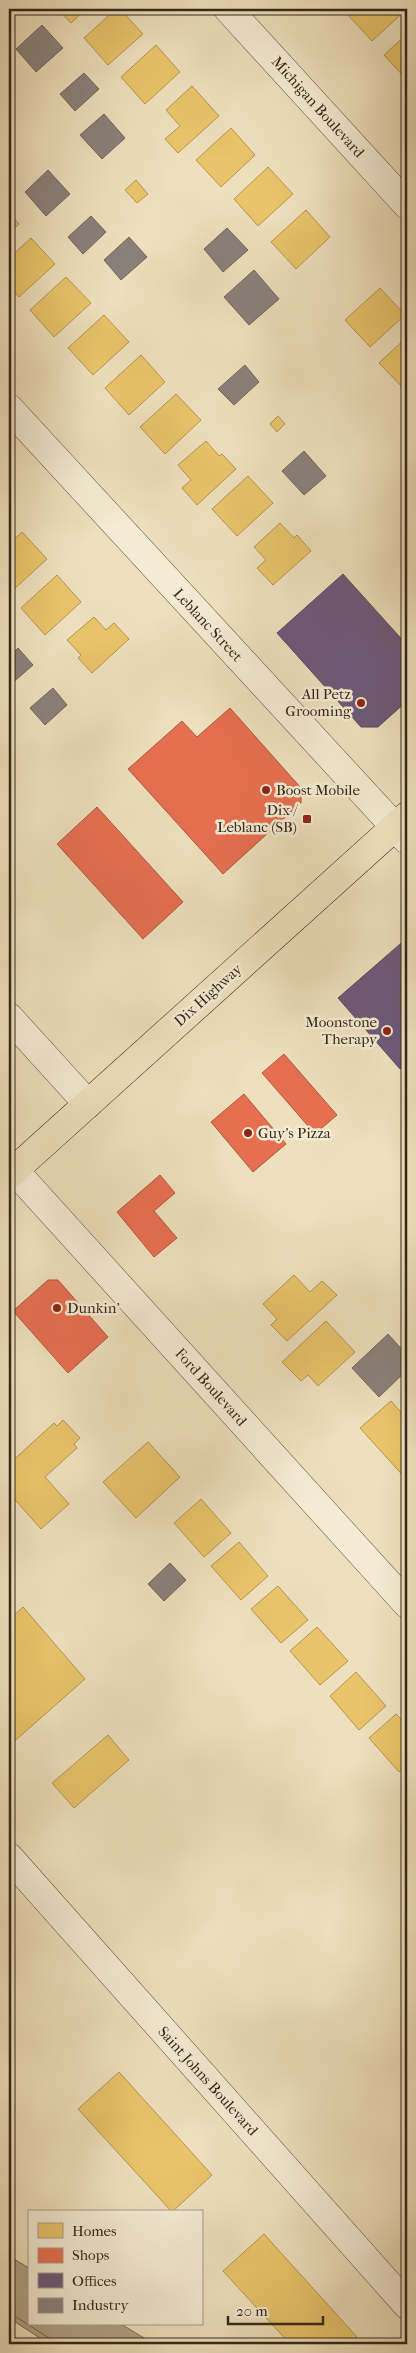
<svg xmlns="http://www.w3.org/2000/svg" width="416" height="2353" viewBox="0 0 416 2353" font-family="'IM FELL French Canon',serif">
<rect width="100%" height="100%" fill="#eee0bd"/>
<filter id="stains"><feTurbulence type="fractalNoise" baseFrequency=".004" numOctaves="4"/><feColorMatrix values="0 0 0 0 .2 0 0 0 0 .09 0 0 0 0 .02 0 0 0 .5 -.17"/></filter>
<radialGradient id="worn" r=".72"><stop offset=".6" stop-color="#630" stop-opacity="0"/><stop offset="1" stop-color="#630" stop-opacity=".3"/></radialGradient>
<path fill="#afa185" stroke="#7e7059" d="M9 2256 29 2268V2324H121L154 2344H49L9 2318Z"/>
<path fill="#e9c46a" stroke="#b39551" d="M58 9H86L71 23Z
M116 9H120L143 34 108 65 84 38Z
M353 9H407L372 41 347 14Z
M407 34V80L384 55Z
M156 45 180 72 145 104 121 77Z
M192 86 219 116 178 153 165 139 180 126 166 110Z
M231 128 255 155 221 187 196 160Z
M268 167 293 194 258 226 234 199Z
M136 180 148 194 137 203 125 190Z
M306 210 330 237 296 269 271 242Z
M9 213 19 224 9 234Z
M31 238 55 264 19 297 9 286V258Z
M66 277 91 303 54 337 30 310Z
M380 288 405 315 370 347 345 320Z
M104 315 129 342 93 375 68 348Z
M407 337V386L404 389 379 363Z
M141 355 165 382 129 415 105 388Z
M176 394 201 420 165 454 140 427Z
M278 416 285 424 277 432 270 424Z
M206 441 219 456 222 454 236 469 197 505 182 488 191 480 178 465Z
M248 476 273 503 237 536 212 509Z
M280 523 294 538 297 535 311 551 273 585 257 568 266 560 254 547Z
M22 532 47 559 11 592 9 590V544Z
M57 575 81 602 45 635 21 608Z
M94 617 106 630 114 623 129 639 92 673 78 658 81 655 67 640Z
M294 1275 310 1292 322 1281 337 1295 287 1341 271 1325 277 1319 263 1304Z
M326 1321 355 1352 318 1386 308 1375 301 1381 282 1362Z
M391 1401 407 1419V1480L360 1428Z
M63 1420 80 1438 74 1444 77 1448 45 1477 69 1504 41 1529 9 1493V1464L54 1423 57 1426Z
M148 1442 180 1477 136 1518 103 1482Z
M201 1499 231 1533 204 1557 174 1523Z
M239 1542 268 1576 241 1600 211 1566Z
M278 1586 308 1620 281 1643 251 1609Z
M23 1607 85 1679 9 1746V1620Z
M317 1627 348 1661 320 1685 290 1651Z
M356 1672 386 1706 359 1730 330 1696Z
M396 1714 407 1726V1764L399 1772 369 1738Z
M108 1735 129 1760 74 1808 52 1783Z
M119 2072 212 2175 172 2212 78 2109Z
M264 2234 357 2337 350 2344H290L223 2271Z"/>
<path fill="#e76f51" stroke="#b15940" d="M230 708 301 788V803L223 874 128 769 182 721 197 737Z
M97 807 183 902 143 939 57 844Z
M284 1054 337 1115 315 1134 262 1073Z
M244 1094 286 1144 253 1172 211 1122Z
M160 1175 175 1193 154 1211 177 1238 154 1257 117 1212Z
M48 1280H58L108 1337 68 1373 13 1311Z"/>
<path fill="#6d597a" stroke="#5c4a5d" d="M343 574 407 645V701L378 727H361L277 633Z
M407 938V1063L400 1069 338 998Z"/>
<path fill="#8a817c" stroke="#70665e" d="M42 25 63 48 36 72 16 49Z
M84 73 99 89 75 111 60 94Z
M104 114 125 138 102 159 80 135Z
M48 170 70 194 46 216 25 192Z
M91 216 106 232 83 254 68 237Z
M227 228 248 250 223 272 204 249Z
M129 237 147 257 121 280 104 260Z
M254 270 279 299 249 325 224 297Z
M245 365 259 382 234 405 218 389Z
M304 451 326 476 304 495 282 471Z
M18 648 33 665 10 685 9 657Z
M53 688 67 705 45 725 30 708Z
M388 1334 407 1355V1370L379 1397 352 1368Z
M170 1563 186 1580 164 1601 148 1584Z"/>
<g fill="none" stroke-linecap="round" stroke-linejoin="round">
<path stroke="#72644e" stroke-width="1" d="M9 2314 13 2315 49 2338 51 2344"/>
<g stroke="#625441" stroke-width="29">
<path id="minor" d="M228 9 407 205
M9 408 407 840
M9 1017 88 1104
M14 1170 407 1604
M9 1857 407 2305"/>
</g>
<g stroke="#342618" stroke-width="29">
<path id="major" d="M9 1175 407 816"/>
</g>
<use href="#minor" stroke="#f4ebd4" stroke-width="28"/>
<use href="#major" stroke="#eee0bd" stroke-width="28"/>
</g>
<g fill="#8f2418" stroke="#f4ebd4" stroke-width="2">
<circle cx="361" cy="703" r="5"/>
<circle cx="266" cy="790" r="5"/>
<rect x="302" y="814" width="10" height="10" rx="2.5"/>
<circle cx="387" cy="1031" r="5"/>
<circle cx="248" cy="1133" r="5"/>
<circle cx="57" cy="1308" r="5"/>
</g>
<g text-anchor="middle" dominant-baseline="central" stroke-width="5" stroke-linejoin="round" paint-order="stroke">
<g font-size="15" fill="#342618" stroke="#f4ebd4">
<text transform="translate(318 107) rotate(48)">Michigan Boulevard</text>
<text transform="translate(208 625) rotate(47)">Leblanc Street</text>
<text transform="translate(208 995) rotate(-42)">Dix Highway</text>
<text transform="translate(211 1387) rotate(48)">Ford Boulevard</text>
<text transform="translate(208 2081) rotate(48)">Saint Johns Boulevard</text>
</g>
<g font-size="15" fill="#342618" stroke="#f4ebd4" text-anchor="end">
<text x="351" y="694">All Petz<tspan x="351" dy="17">Grooming</tspan></text>
<text x="276" y="790" text-anchor="start">Boost Mobile</text>
<text x="297" y="810">Dix /<tspan x="297" dy="17">Leblanc (SB)</tspan></text>
<text x="377" y="1022">Moonstone<tspan x="377" dy="17">Therapy</tspan></text>
<text x="258" y="1133" text-anchor="start">Guy's Pizza</text>
<text x="67" y="1308" text-anchor="start">Dunkin'</text>
</g>
</g>
<rect width="416" height="2353" fill="none" stroke="#eee0bd" stroke-width="30"/>
<rect x="10" y="10" width="396" height="2333" fill="none" stroke="#342618" stroke-width="2.5"/>
<rect x="15" y="15" width="386" height="2323" fill="none" stroke="#342618"/>
<rect x="28" y="2210" width="175" height="115" fill="#f4ebd4" stroke="#a79c89"/>
<rect x="38" y="2223" width="25" height="15" fill="#e9c46a" stroke="#a79c89"/>
<text x="72" y="2236" font-size="15" fill="#342618">Homes</text>
<rect x="38" y="2248" width="25" height="15" fill="#e76f51" stroke="#a79c89"/>
<text x="72" y="2260" font-size="15" fill="#342618">Shops</text>
<rect x="38" y="2273" width="25" height="15" fill="#6d597a" stroke="#a79c89"/>
<text x="72" y="2286" font-size="15" fill="#342618">Offices</text>
<rect x="38" y="2298" width="25" height="15" fill="#8a817c" stroke="#a79c89"/>
<text x="72" y="2310" font-size="15" fill="#342618">Industry</text>
<path d="M228 2316v8h95v-8" fill="none" stroke="#342618" stroke-width="2.5"/>
<text x="236" y="2316" font-size="15" fill="#342618" stroke="#f4ebd4" stroke-width="4" paint-order="stroke">20 m</text>
<rect width="100%" height="100%" filter="url(#stains)"/>
<rect width="100%" height="100%" fill="url(#worn)"/>
</svg>
